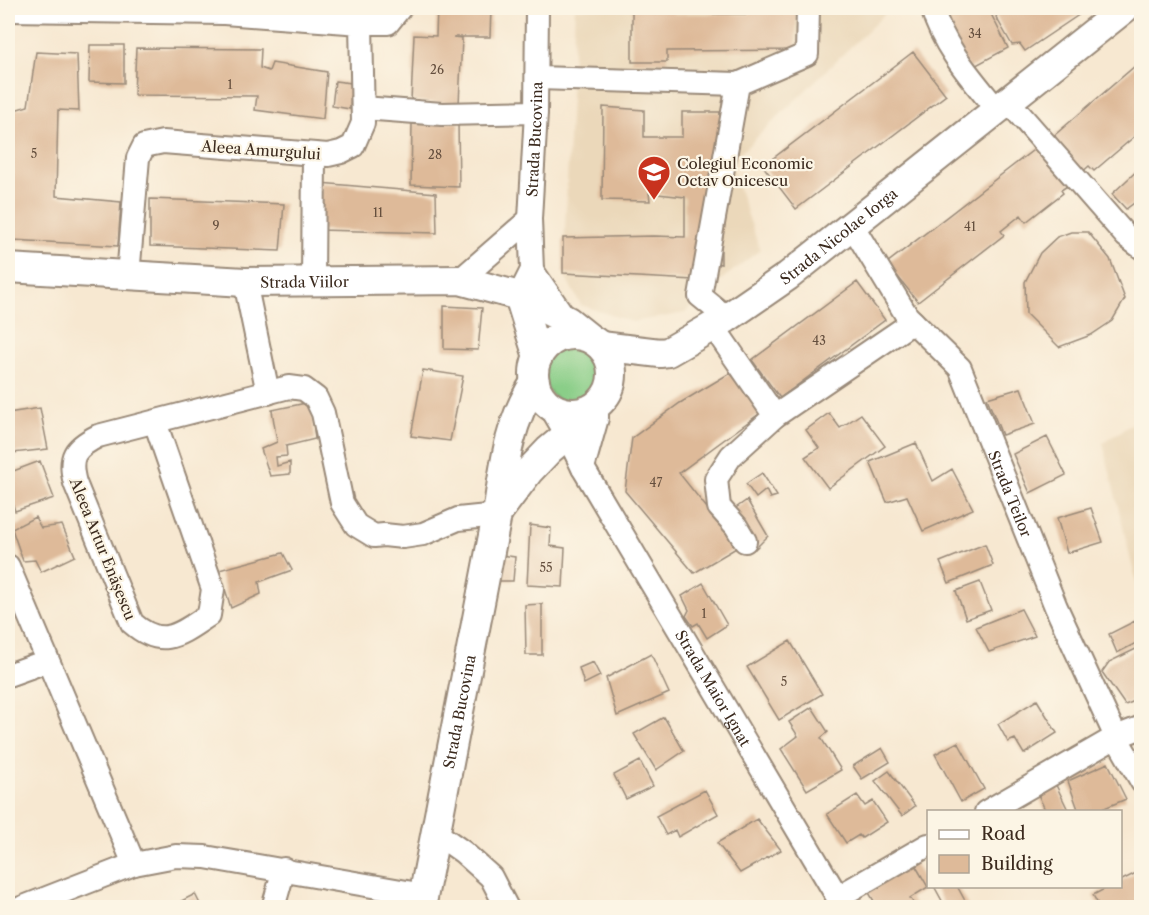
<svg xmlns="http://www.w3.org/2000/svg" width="1149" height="915" viewBox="0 0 1149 915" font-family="'Libre Caslon Text',serif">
<rect width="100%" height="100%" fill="#fcf5e5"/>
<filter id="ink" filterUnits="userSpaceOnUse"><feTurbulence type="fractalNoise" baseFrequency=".0167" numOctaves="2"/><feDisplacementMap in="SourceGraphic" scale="12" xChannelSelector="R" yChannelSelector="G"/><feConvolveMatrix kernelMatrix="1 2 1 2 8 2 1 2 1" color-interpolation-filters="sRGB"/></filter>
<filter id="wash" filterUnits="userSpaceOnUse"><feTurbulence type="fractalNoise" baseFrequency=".008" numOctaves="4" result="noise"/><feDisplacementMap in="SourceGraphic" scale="24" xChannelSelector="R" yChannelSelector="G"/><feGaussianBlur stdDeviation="1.35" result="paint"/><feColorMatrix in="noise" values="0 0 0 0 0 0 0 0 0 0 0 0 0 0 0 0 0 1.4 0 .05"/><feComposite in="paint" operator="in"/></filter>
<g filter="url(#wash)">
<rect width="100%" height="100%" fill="#f7e8d1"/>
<path fill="#ebd8ba" d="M575 8H891L730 163 760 250 700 296 685 313 632 322 581 305 563 273Z
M1141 418V603L1103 443Z"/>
<path fill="#8ace88" stroke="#627c53" stroke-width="1.5" d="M543 374a30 30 0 1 1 60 0a30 30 0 1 1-60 0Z"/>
<g id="blocks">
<path fill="#deba99" d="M437 8H491L490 37H453L462 38 459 104 411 101 414 35 436 36Z
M632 8H674V14H750V8H796V50L667 51V62H632Z
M949 8H988L1008 48 969 69 942 18 951 12Z
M994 8H1089L1025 51 1020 44 1012 45 996 17 998 13Z
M90 45H124V83L89 82Z
M136 48 261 49 260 68 269 71 272 63 327 72 323 119 255 110 257 96 134 95Z
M36 52 77 54 79 111 58 110 56 196 121 202 118 246 12 240 11 111 28 106Z
M913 52 946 95 796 209 763 166Z
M1142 60V130L1094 171 1089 166 1080 174 1050 139Z
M335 81 351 83 350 109 332 106Z
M603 107 644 110V137H682V112H720L721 264 697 260 694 280 563 273V238L654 236 685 237V197L649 193 650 201 602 200Z
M458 122 459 187 411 185 412 123Z
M1041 144 1072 183 1061 190 1063 193 1026 222 1021 215 1001 231 1004 235 918 302 887 263Z
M1142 166V197L1126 209 1112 194Z
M320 183 436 193 437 233 319 230Z
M150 199 284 204 280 251 150 246Z
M1071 232H1088L1110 259 1125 299 1112 321 1091 335 1059 347 1026 314 1025 282 1040 253 1057 237Z
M857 282 885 320 780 398 752 360Z
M444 306 482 308 478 350 444 349Z
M423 370 463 376 450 441 411 436Z
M730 373 763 411 679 473 738 547 694 573 625 491 632 438 680 403Z
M1021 388 1035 424 1002 435 987 398Z
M311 402 315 439 286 446 287 456 276 457 277 466 290 462V474L270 476 261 449 277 442 272 410Z
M40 408 48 449 13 453 12 433 8 434V413Z
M829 413 840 428 861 414 885 446 828 488 805 457 819 448 806 430Z
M1047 437 1066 475 1030 493 1013 454Z
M916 443 933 481 952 469 973 509 923 531 907 496 887 502 870 462Z
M40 461 54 498 15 511 8 490V473Z
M762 473 777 496 770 498 766 490 756 498 746 484Z
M747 500 768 536 755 549 733 510Z
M1091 508 1103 542 1067 553 1057 518Z
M35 517 41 528 62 525 75 556 41 572 35 560 23 561 12 529Z
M530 525 551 528 550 546 565 548 563 587 527 585Z
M985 544 993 565 949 583 940 562Z
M283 553 292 570 259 582 261 594 231 608 219 570Z
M501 555 515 557 513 581H498Z
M980 582 991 610 966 619 956 591Z
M703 583 727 625 707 638 698 623 693 626 686 616 689 610 682 596Z
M542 604V655H526L525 605Z
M1021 609 1035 636 989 652 976 627Z
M1135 621 1142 633V640L1117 653 1109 634Z
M790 641 822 694 779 720 747 667Z
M1142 646V662H1139L1142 667V698L1125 705 1102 672 1109 662Z
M651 654 669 693 617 716 606 678Z
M593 662 600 676 584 684 579 668Z
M1037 700 1057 733 1024 754 1015 739 1008 742 998 724Z
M812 707 828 732 821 738 841 770 807 790 781 749 798 736 789 722Z
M664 717 684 751 656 770 634 734Z
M958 742 984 789 961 802 935 754Z
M882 748 890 762 862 779 853 766Z
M640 761 653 786 626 799 614 775Z
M1108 763 1126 799 1095 812H1079L1068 781Z
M889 771 915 806 902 816 875 781Z
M1055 783 1069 812H1046L1037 792Z
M705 790 718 814 678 837 675 830 666 835 656 816Z
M857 795 865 806 873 801 887 822 862 838 859 835 846 843 827 814Z
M757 819 781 850 740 873 717 843Z
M914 863 928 887 910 898 917 908H878L868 891Z
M1142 870V908H1100L1093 895 1110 886H1120V881Z
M934 886H957L969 908H946Z
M195 894 202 908H168Z"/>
</g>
</g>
<g filter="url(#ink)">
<use href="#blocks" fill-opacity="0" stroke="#998978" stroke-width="1.5"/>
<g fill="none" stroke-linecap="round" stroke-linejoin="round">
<g stroke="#998978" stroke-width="26">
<g id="minor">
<path d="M932 8C943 47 972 79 997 110"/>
<path d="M8 10 224 13 361 23 363 123 353 146 341 152 328 155 163 142 144 146 138 158 129 264V276"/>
<path d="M361 23H388L400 8"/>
<path d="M537 78 738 84"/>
<path d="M1008 101 1126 236 1142 248"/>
<path d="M363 108 442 114 536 112"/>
<path id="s1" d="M852 225 907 316 960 368 1056 607 1116 737 1142 782"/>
<path d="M532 270 567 321"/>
<path d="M460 280 530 219"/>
<path d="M245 282 268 393"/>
<path d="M313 282 314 154"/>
<path id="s2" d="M519 296 532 270 530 219 536 112 537 8"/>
<path d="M727 318 700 296 738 84 807 54 808 8"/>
<path d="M713 326 775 416 731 456 716 479 719 507 736 526 745 541"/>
<path id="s3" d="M550 406 567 435 583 468 844 908"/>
<path d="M775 416 913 322"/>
<path d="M155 422 213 589 209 615C180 634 163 650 132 623L75 483C68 457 74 448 98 436L289 387 304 389 316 398 323 413 342 503 356 525 374 536 384 535 403 537 423 534 458 519 497 515"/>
<path d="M583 468 597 418V406"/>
<path d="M8 566 134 864"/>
<path d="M8 675 47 661"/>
<path d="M986 812 1116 737 1142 727"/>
<path d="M436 833 463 852 491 877 507 908"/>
<path d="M838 897 928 845"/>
<path d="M21 908 134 864 176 856 205 857 424 895"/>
<path d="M273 908 284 869"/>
</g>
</g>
<g stroke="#998978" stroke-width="32">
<g id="major">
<path id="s4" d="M8 268 245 282 460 280 519 296 568 321 588 337"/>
<path d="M519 296 538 357"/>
<circle cx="573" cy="374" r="39"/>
<path id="s5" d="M601 346 660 353 668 352 727 318 788 276 1125 8"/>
<path d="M499 511 529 471 549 450 567 435 586 412"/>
<path id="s6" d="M421 908 497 515C504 467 508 424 535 382"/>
</g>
</g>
<use href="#minor" stroke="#fff" stroke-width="22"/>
<use href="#major" stroke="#fff" stroke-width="28"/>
</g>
</g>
<defs>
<g id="school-pin" transform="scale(1.725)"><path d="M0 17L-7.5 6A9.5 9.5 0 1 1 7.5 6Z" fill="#c8321e" stroke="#fcf5e5"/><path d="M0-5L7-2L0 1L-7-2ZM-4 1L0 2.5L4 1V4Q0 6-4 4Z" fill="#fff"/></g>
</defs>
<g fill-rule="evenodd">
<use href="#school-pin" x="654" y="172"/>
</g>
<g text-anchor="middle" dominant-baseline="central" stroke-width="4.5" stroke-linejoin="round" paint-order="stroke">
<g font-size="12" fill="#644e3d">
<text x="975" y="33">34</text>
<text x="437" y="69">26</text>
<text x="230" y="84">1</text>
<text x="34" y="153">5</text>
<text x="435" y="154">28</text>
<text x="378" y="212">11</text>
<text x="216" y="225">9</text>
<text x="970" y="226">41</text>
<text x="819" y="340">43</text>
<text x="656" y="482">47</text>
<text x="546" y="567">55</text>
<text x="704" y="613">1</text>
<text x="784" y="681">5</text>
</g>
<g font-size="15" fill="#3b2a1e" stroke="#fcf5e5">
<text stroke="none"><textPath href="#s2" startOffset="160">Strada Bucovina</textPath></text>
<text transform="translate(261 150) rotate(4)">Aleea Amurgului</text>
<text stroke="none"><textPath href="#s5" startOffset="274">Strada Nicolae Iorga</textPath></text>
<text stroke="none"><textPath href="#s4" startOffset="297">Strada Viilor</textPath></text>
<text stroke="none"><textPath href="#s1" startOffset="316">Strada Teilor</textPath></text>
<text transform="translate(103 549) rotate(68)">Aleea Artur Enășescu</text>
<text stroke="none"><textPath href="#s3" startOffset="326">Strada Maior Ignat</textPath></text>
<text stroke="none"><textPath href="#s6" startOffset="200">Strada Bucovina</textPath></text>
</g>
<g font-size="15" fill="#3b2a1e" stroke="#fcf5e5" text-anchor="start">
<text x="677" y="163">Colegiul Economic<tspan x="677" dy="17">Octav Onicescu</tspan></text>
</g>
</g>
<rect width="1149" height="915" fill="none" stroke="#fcf5e5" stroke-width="30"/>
<rect x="927" y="810" width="195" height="78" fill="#fcf5e5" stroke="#afa495" stroke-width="1.5"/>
<rect x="939" y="830" width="30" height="9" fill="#ffffff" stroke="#afa495" stroke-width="1.5"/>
<text x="981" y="840" font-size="18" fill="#3b2a1e">Road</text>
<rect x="939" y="855" width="30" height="18" fill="#deba99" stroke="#afa495" stroke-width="1.5"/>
<text x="981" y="870" font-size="18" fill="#3b2a1e">Building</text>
</svg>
